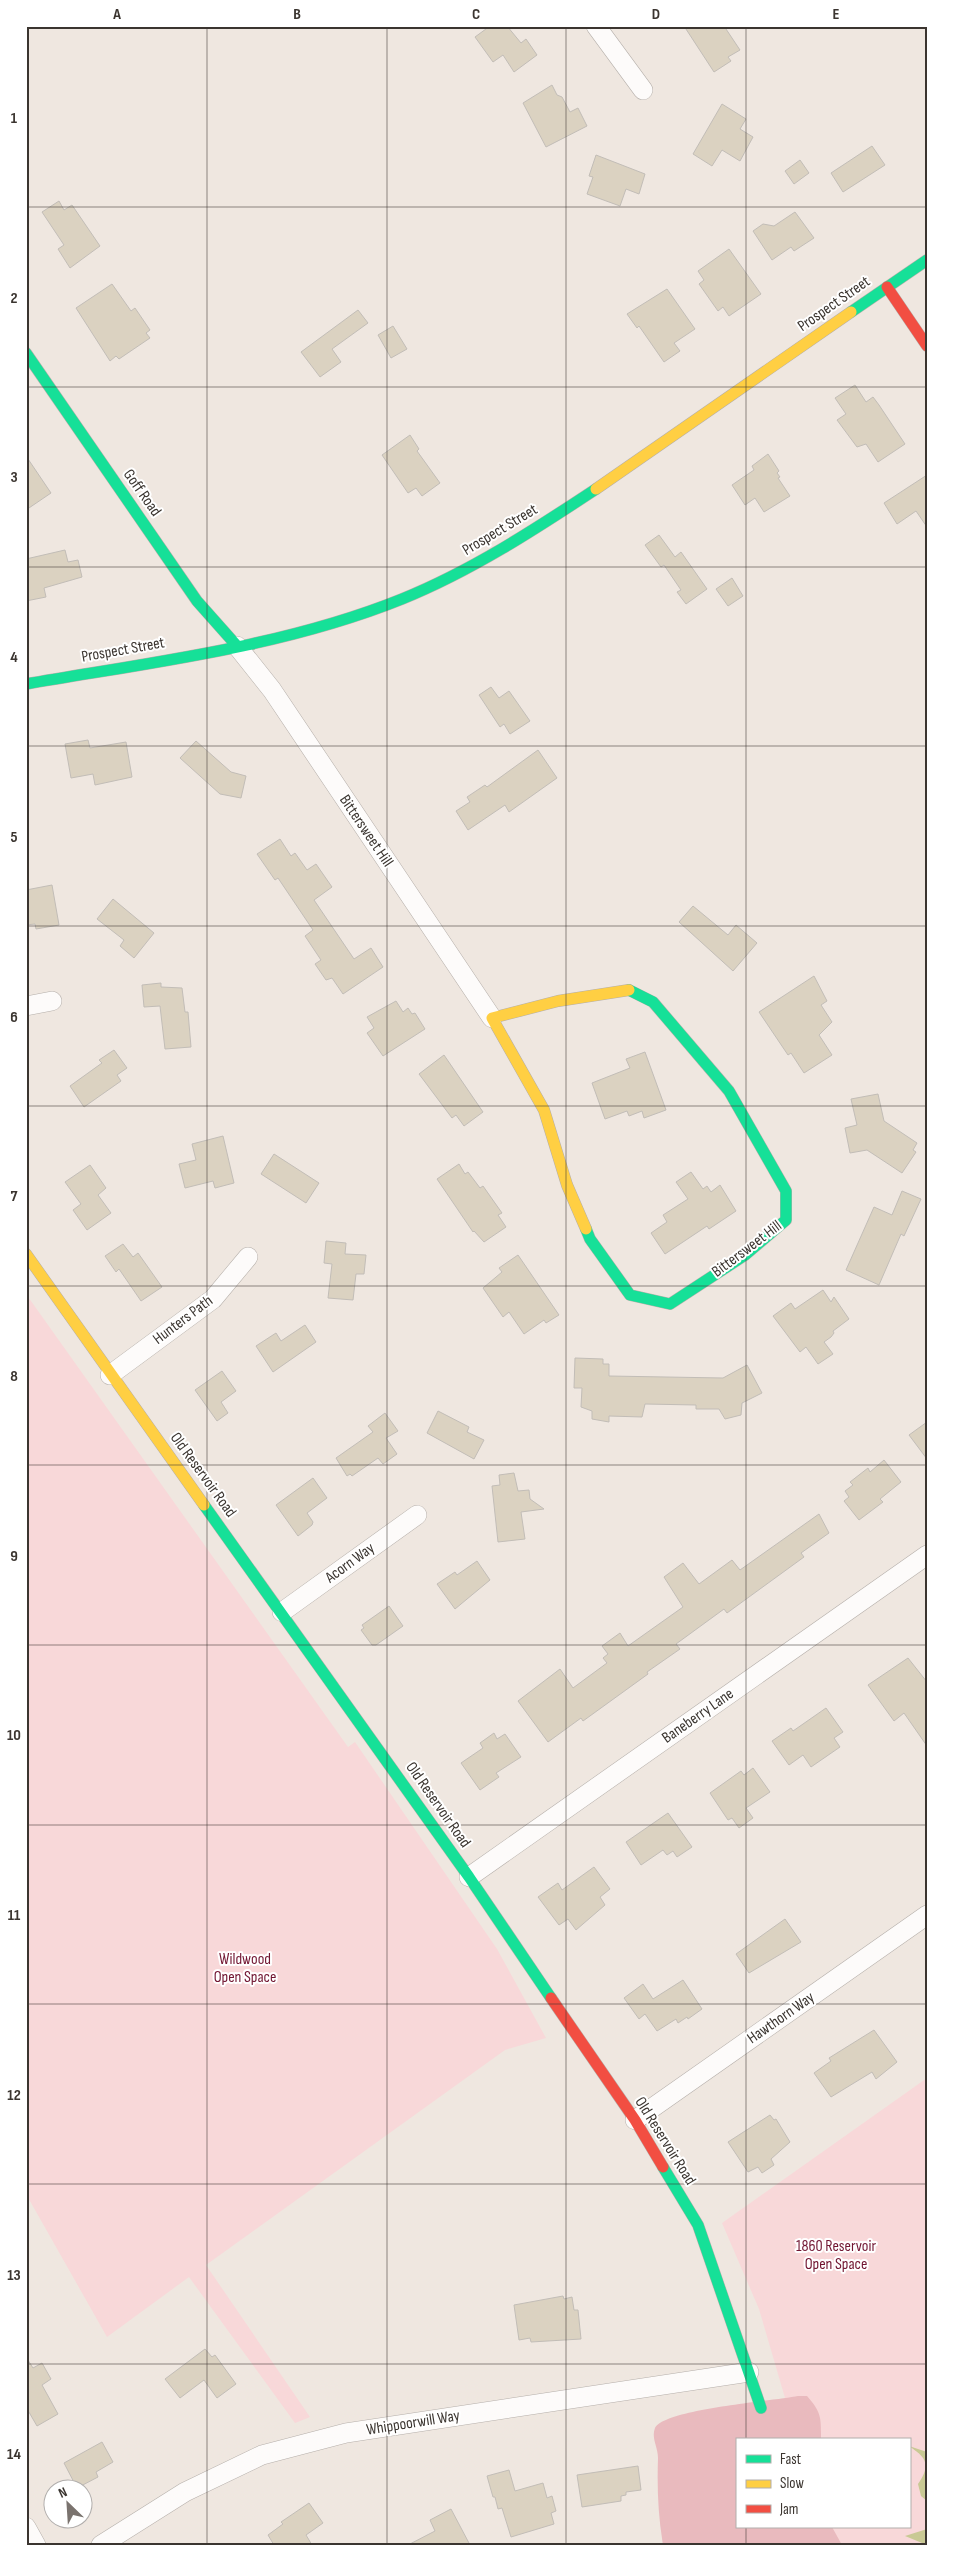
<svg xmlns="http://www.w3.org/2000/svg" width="953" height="2571" viewBox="0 0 953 2571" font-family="'Sofia Sans Condensed',sans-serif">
<rect width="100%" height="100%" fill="#efe7e0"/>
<path fill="#f8d8d9" d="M26 1294 348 1747 355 1742 497 1949 546 2038 505 2050 206 2265 310 2417 295 2423 189 2277 107 2337 26 2194Z
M927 2078V2545H757L756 2527H909V2440H742L785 2398 759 2309 722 2223Z"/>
<path fill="#e9babe" d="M798 2396H807C822 2413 821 2418 821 2440H737V2527H832L842 2545H663C658 2515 657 2487 658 2458 658 2447 651 2438 655 2428 665 2409 773 2401 798 2396Z"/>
<path fill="#c9c994" d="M909 2446 927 2452V2501L921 2496 918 2484C931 2465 927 2458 909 2446Z
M927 2529V2545L905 2536Z"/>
<path fill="#dbd2c1" stroke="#c2bdb7" d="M490 26H507L521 43 526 39 537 55 514 72 503 55 493 62 475 37Z
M684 26H724L740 50 728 57 731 61 714 72Z
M552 85 557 95 562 97 570 112 578 108 587 126 546 147 523 103Z
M722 104 746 119 740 129 753 137 740 161 722 150 712 166 693 154Z
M872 146 885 165 843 192 831 173Z
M596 155 645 174 639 194 626 189 620 206 587 194 593 177 589 176Z
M800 160 809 173 794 184 785 171Z
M59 201 64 210 72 205 100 246 70 268 58 249 64 245 42 212Z
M795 212 814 238 794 251 791 247 772 260 753 231 763 224 774 226Z
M729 249 761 294 729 316 723 307 718 311 699 284 704 280 698 271Z
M112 284 131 311 135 308 150 330 146 333 150 338 119 359 116 356 110 361 76 308Z
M667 289 695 329 674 343 680 351 664 362 639 326 637 328 627 314Z
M358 310 368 323 332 349 341 362 320 377 301 352Z
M393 326 407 349 391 358 378 335Z
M855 385 866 402 873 397 879 405 905 444 878 462 866 444 857 447 837 420 846 414 835 398Z
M410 435 419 449 417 451 440 483 422 496 416 488 408 493 382 455Z
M768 454 779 471 777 473 780 477 778 478 790 496 764 512 755 498 745 505 732 485 754 470 752 466Z
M26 456 51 493 26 510Z
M927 475V527L916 511 897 524 884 503Z
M659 535 675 557 681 552 707 589 686 604 677 592 681 590 664 565 661 567 645 545Z
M65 550 68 562 78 560 82 577 44 588 46 597 26 601V559Z
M732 578 743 596 728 606 716 589Z
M491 687 499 698 509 691 530 721 510 734 504 724 500 727 479 695Z
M88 740 90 748 126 742 132 777 95 785 93 774 71 778 65 744Z
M196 741 231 772 246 776 241 798 220 794 180 758Z
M538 750 557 778 509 812 505 805 468 830 456 811 470 802 467 797 485 785 487 787Z
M280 839 291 856 295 853 307 870 316 864 332 887 314 900 354 959 371 948 383 967 343 994 332 978 326 980 315 964 321 960 305 936 313 930 278 878 275 880 257 854Z
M52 885 59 925 36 929 35 924 26 925V890Z
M113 899 154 933 134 958 120 946 124 940 97 919Z
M693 906 728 935 736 925 757 943 733 971 679 922Z
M814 976 827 1001 821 1005 832 1022 819 1035 832 1055 804 1073 791 1053 788 1055 759 1012Z
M161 983V987L182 988 185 1012H188L191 1047 165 1049 160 1006 144 1007 142 985Z
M396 1001 403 1012 408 1008 412 1014 415 1013 425 1029 383 1056 367 1033 374 1028 367 1017Z
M114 1050 127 1068 117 1075 121 1081 84 1107 70 1086 102 1063 99 1060Z
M645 1052 666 1110 644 1118 642 1111 629 1116 627 1111 605 1119 592 1083 630 1068 626 1059Z
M444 1055 483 1112 464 1126 456 1115 452 1118 419 1074Z
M878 1094 884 1121 917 1143 913 1150 916 1152 902 1173 867 1150 850 1153 845 1128 857 1125 851 1099Z
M223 1136 234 1183 215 1188 213 1181 185 1188 179 1164 196 1160 192 1144Z
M274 1154 319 1183 306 1203 261 1174Z
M459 1164 465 1174 468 1172 480 1188 483 1186 502 1213 498 1215 506 1227 484 1242 474 1231 473 1232 437 1179Z
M90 1165 106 1188 98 1195 111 1213 87 1230 73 1210 81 1204 65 1182Z
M691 1172 703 1189 707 1186 711 1192 720 1185 736 1211 709 1229 707 1226 665 1254 651 1233 667 1222 663 1215 688 1199 676 1182Z
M902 1191 921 1199 904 1236 901 1234 879 1285 846 1270 874 1207 892 1215Z
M326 1241 346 1243 345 1254 366 1255 364 1274H356L353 1300 328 1298 332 1264 324 1263Z
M123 1244 133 1257 138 1253 162 1287 141 1301 119 1269 116 1272 105 1256Z
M518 1255 559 1315 546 1323 544 1320 524 1334 509 1312 503 1317 483 1288 502 1272 499 1268Z
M823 1290 831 1302 834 1297 849 1319 833 1331 834 1333 831 1337 824 1342 833 1354 818 1364 806 1347 800 1352 773 1316 791 1303 795 1309Z
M305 1325 316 1342 273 1372 256 1346 276 1333 281 1341Z
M575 1358 603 1359V1364H609V1376L723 1378 747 1365 762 1393 742 1403 741 1415 725 1419 719 1409H696V1405L645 1404 642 1417 609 1416V1422L592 1419V1411L581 1407 582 1388H574Z
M222 1371 236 1391 221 1402 228 1413 217 1421 195 1390Z
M438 1411 469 1427 467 1432 484 1440 474 1459 427 1433Z
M385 1413 398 1431 386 1438 397 1454 383 1464 378 1458 352 1476 350 1474 347 1476 336 1458 373 1432 368 1426Z
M927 1422V1459L909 1435Z
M884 1460 901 1482 880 1499 883 1502 859 1520 844 1501 849 1497 845 1491 853 1485 850 1482 868 1468 870 1472Z
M514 1473 518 1491 529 1490 530 1499 544 1509 521 1512 525 1539 498 1542 492 1486 500 1485 499 1475Z
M313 1478 327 1498 307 1513 313 1522 312 1525 298 1536 276 1505Z
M819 1514 829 1533 801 1553 804 1557 727 1613 724 1609 676 1644 680 1649 647 1672 648 1674 583 1721 581 1718 548 1742 518 1701 560 1669 573 1688 607 1663 603 1658 608 1654 602 1646 620 1633 628 1646 683 1607 664 1577 683 1563 699 1584 732 1560 740 1570Z
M477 1561 490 1580 455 1609 437 1584 455 1572 457 1575Z
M389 1606 403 1626 376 1645H372L361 1630 364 1628 362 1625Z
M908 1658 927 1682V1746L904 1713 894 1721 868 1685Z
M826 1708 843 1732 834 1738 840 1747 811 1767 803 1755 789 1765 772 1741 791 1728 793 1731Z
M494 1733 497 1739 505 1734 521 1757 496 1773 499 1777 480 1790 461 1763 483 1748 480 1743Z
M753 1768 770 1792 746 1808 753 1818 739 1828 732 1818 728 1820 710 1793 741 1771 744 1775Z
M668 1813 692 1847 677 1857 673 1851 667 1855 663 1850 641 1865 626 1842Z
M594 1867 610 1889 600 1897 605 1905 576 1930 568 1919 559 1925 538 1897 558 1883 562 1890Z
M785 1919 801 1942 749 1973 736 1954Z
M683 1980 702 2009 688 2019 687 2017 678 2023 676 2019 657 2031 645 2014 639 2019 624 1998 643 1984 653 1999Z
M874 2030 897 2062 876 2079 872 2072 831 2097 814 2073 831 2061 829 2058Z
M770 2115 774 2120 776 2119 790 2142 771 2159 774 2165 762 2173 758 2167 748 2172 728 2142Z
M563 2296 564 2299 572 2297 574 2310H578L581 2339 531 2342 530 2338 519 2340 514 2305Z
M205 2349 212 2357 215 2355 236 2384 217 2398 204 2380 180 2398 165 2379Z
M26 2357 33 2368 42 2363 51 2379 42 2385 58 2414 37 2426 26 2407Z
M102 2442 113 2462 96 2472 98 2477 77 2488 64 2463Z
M638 2466 641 2490 626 2492V2495L621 2496V2501L582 2507 577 2475Z
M509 2470 515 2491 543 2483 547 2498 552 2496 556 2511 551 2513 554 2524 511 2537 502 2508 498 2509 495 2497H493L487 2476Z
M309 2503 323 2523 306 2535 312 2545H274L268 2535 283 2524 281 2522Z
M451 2509 470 2545H408L435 2531 430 2520Z"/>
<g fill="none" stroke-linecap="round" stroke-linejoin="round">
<g stroke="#b5afaa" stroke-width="20">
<path id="street" d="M596 26 643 90
M237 646 272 690 492 1018
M26 1006 52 1001
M110 1375 213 1299 248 1257
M282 1612 417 1515
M469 1877 927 1555
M635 2120 927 1915
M26 2527 36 2545
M101 2545 185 2492 262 2455 346 2433 749 2372"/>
</g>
<g stroke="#b5afaa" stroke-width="12">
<path id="fast" d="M851 312 927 260
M26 353 197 601 237 646
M26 684C152 662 283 647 402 599 471 571 534 530 596 489
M586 1229 590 1239 630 1295 670 1304 745 1255 786 1220V1191L729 1091 653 1002 629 990
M204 1505 469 1877 551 1998
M663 2167 698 2225 761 2408"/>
</g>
<g stroke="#b5afaa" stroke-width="12">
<path id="slow" d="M596 489 851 312
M586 1229 567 1185 544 1110 492 1018 558 1001 629 990
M26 1254 204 1505"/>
</g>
<g stroke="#b5afaa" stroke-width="12">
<path id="jam" d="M887 287 927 346
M551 1998 635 2120 663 2167"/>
</g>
<use href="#street" stroke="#fdfbfa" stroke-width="19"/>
<use href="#fast" stroke="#16e098" stroke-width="11"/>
<use href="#slow" stroke="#ffcf43" stroke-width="11"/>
<use href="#jam" stroke="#f24e42" stroke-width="11"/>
</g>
<path fill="none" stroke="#3b3530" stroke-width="1" stroke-opacity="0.55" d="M207 26V2545M387 26V2545M566 26V2545M746 26V2440M26 207H927M26 387H927M26 567H927M26 746H927M26 926H927M26 1106H927M26 1286H927M26 1465H927M26 1645H927M26 1825H927M26 2004H927M26 2184H927M26 2364H927M746 2527V2545"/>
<g text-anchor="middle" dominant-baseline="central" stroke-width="4" stroke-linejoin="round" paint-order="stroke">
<g font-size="16" fill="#3b3530" stroke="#fff">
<text transform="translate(834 304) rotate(-35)">Prospect Street</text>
<text transform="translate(142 493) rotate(55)">Goff Road</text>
<text transform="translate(500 530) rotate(-31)">Prospect Street</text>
<text transform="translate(123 650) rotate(-10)">Prospect Street</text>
<text transform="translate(366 831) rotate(56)">Bittersweet Hill</text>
<text transform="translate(747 1249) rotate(-37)">Bittersweet Hill</text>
<text transform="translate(183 1320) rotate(-37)">Hunters Path</text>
<text transform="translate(203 1475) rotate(54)">Old Reservoir Road</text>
<text transform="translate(350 1563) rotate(-36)">Acorn Way</text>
<text transform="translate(698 1716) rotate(-35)">Baneberry Lane</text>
<text transform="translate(438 1805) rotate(55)">Old Reservoir Road</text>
<text transform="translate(781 2018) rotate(-35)">Hawthorn Way</text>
<text transform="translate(665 2141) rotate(58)">Old Reservoir Road</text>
<text transform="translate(413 2423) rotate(-9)">Whippoorwill Way</text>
</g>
<g font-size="16" fill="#711531" stroke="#fff">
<text x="245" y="1959">Wildwood<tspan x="245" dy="18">Open Space</tspan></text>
<text x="836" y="2246">1860 Reservoir<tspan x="836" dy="18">Open Space</tspan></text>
</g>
</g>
<rect width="953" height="2571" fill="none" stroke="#ffffff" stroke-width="55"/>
<rect x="736" y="2438" width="175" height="90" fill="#ffffff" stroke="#b1aeac"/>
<rect x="746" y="2455" width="25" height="8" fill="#16e098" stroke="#b1aeac"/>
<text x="780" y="2464" font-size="15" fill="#3b3530">Fast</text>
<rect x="746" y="2480" width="25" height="8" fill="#ffcf43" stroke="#b1aeac"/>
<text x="780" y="2488" font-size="15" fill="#3b3530">Slow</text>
<rect x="746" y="2505" width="25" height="8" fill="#f24e42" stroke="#b1aeac"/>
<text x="780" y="2514" font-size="15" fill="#3b3530">Jam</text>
<g transform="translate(68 2504) rotate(335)"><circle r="24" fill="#ffffff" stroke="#b1aeac"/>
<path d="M0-4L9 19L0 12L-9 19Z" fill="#7a736e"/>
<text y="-8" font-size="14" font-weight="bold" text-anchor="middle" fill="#3b3530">N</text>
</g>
<rect x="28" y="28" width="898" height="2516" fill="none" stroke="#3b3530" stroke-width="2"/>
<g font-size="16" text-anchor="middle" font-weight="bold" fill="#3b3530">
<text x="117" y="19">A</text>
<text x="297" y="19">B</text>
<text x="476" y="19">C</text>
<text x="656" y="19">D</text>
<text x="836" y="19">E</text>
<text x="14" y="123">1</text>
<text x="14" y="303">2</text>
<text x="14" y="482">3</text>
<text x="14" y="662">4</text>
<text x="14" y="842">5</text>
<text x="14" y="1022">6</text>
<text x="14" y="1201">7</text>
<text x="14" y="1381">8</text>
<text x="14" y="1561">9</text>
<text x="14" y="1740">10</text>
<text x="14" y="1920">11</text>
<text x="14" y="2100">12</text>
<text x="14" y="2280">13</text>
<text x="14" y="2459">14</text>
</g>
</svg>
